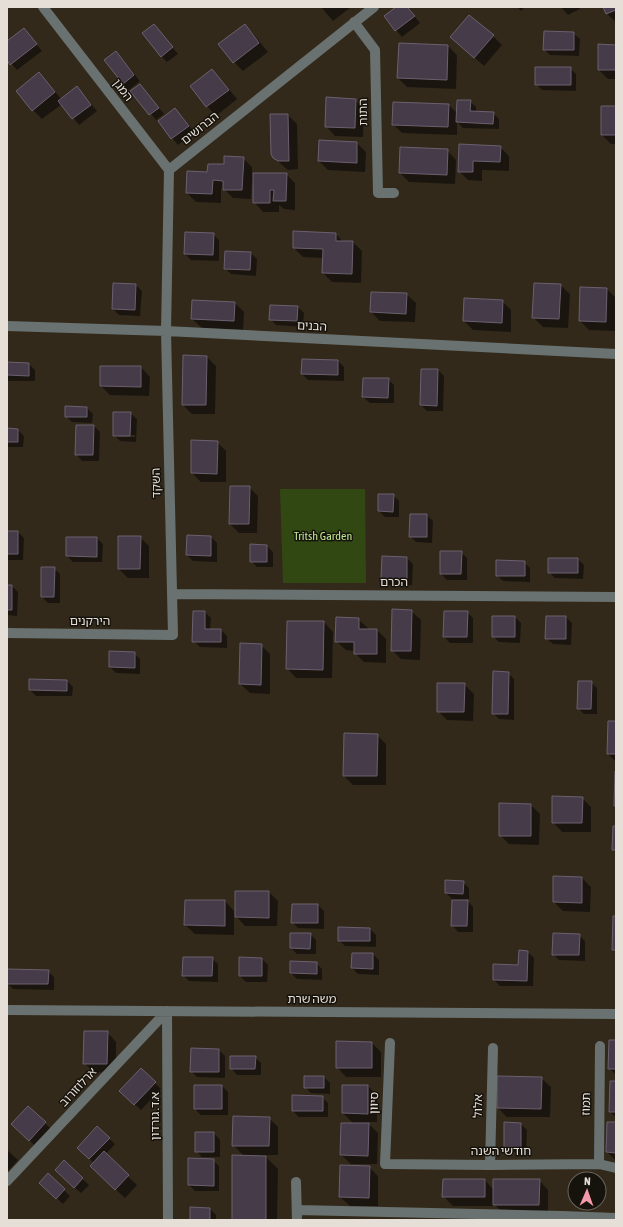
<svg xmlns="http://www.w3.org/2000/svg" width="623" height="1227" viewBox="0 0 623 1227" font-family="'Asap Condensed','Noto Sans Hebrew',sans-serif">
<rect width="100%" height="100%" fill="#32291b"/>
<path fill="#314813" d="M280 489H365L366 583H283Z"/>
<path fill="#0007" fill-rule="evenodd" d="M321 7H351L333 21Z
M397 7H407L420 23 402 37 385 17Z
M517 7H525L521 11Z
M561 7H579L580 9 568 15Z
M604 7H616V22L607 14Z
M154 25 178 54 167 62 161 56Z
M245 25 254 35 268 52 243 71 234 62Z
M24 29 42 51 17 70 7 59V42Z
M573 33 580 39 579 56 550 55 544 49Z
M493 36 502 45 484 66 451 37Z
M448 46 457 55 456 89 407 87 398 78Z
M616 46V79H608L599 70Z
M116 52 140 81 129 90 123 84Z
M570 68 576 74V91L542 90 536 84Z
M212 70 221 80 237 99 216 116 207 106 192 87Z
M39 74 48 83 62 100 77 88 97 111 79 125 62 104 42 119 33 110Z
M140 85 164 114 156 120 132 91Z
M355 100 364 109 363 137 335 136 326 126Z
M470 101 476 107V113H493L499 119V129L463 128 457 122V135L402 133 393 124 449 105 457 113Z
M616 107V144H611L602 135Z
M181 115 194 132 178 145 159 122Z
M288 115 297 124 298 169 288 170 274 158Z
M357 143 366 152 365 172 328 170 319 161Z
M460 145 500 147 509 156V171L482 170V181L468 180 459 171Z
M447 150 456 160 455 184 409 182 400 173Z
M243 158 252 167V174H286L295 183V210L284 209 279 205V212H263L254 202V183H252L251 199 233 198 224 189H221V203L196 202 187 193 208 173Z
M213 234 219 240V261L191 260 185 254Z
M336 234 343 242H353L362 251 361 283 332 282 323 273V258L303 257 294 248Z
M251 253 257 259 256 276 231 274 225 268Z
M136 285 142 291 140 316 119 315 113 309Z
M560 285 570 294 568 328 543 327 533 317Z
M607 289 616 298 615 331 589 330 580 321Z
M406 294 416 303 415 322 380 321 371 312Z
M502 301 511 310V332L473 330 464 321Z
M235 303 244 312 243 330 202 328 192 319Z
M298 307 304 313 303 327 276 325 270 319Z
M207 357 216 366 215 414H192L183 405Z
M338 361 344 367V381L308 380 302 374Z
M7 363 29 364 35 370V381H7Z
M141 367 150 377 149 396 110 395 101 386Z
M422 370H438L444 376 443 411H427L421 405Z
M388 379 394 385V403H370L363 397Z
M87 408 93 414 92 423 72 422 66 416Z
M130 413 137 419 136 442 120 441 114 435ZM118 435H135V437H118Z
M94 426 100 432 99 461H82L76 454Z
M7 429 18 430 24 436 23 447H7Z
M217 442 226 451V482H201L192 473Z
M249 487 258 496 257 533H239L230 524Z
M393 495 399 501V517H385L379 511Z
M427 515 433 521 432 543 416 542 410 536Z
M7 532H18L24 538 23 560H7Z
M140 537 149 546V578H128L119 569Z
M211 537 217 543V562L193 561 187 555Z
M97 538 103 544 102 562H73L67 556Z
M267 546 273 552V567H257L251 561Z
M461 552 467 558V580H447L441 574Z
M407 558 413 564 412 585H388L382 579Z
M578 559 584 565 583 579 555 578 549 572Z
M524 562 530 568V582L503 581 497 575Z
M54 568 60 574V603H48L42 597Z
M7 586H12L18 592 17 616 7 615Z
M411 611 421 620 420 660 401 659 392 650Z
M205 612 211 618 210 630H221L227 636V648L200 647 194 641Z
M467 612 473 618V643H450L444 637Z
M515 617 521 623 520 643 499 642 493 636Z
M566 617 572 623 571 645 553 644 546 638Z
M358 619 368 628V630H377L386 639V663L364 662 355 653V651L346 650 336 641Z
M324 622 333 632 332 678H296L287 668Z
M241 644 261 645 270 654V694L250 693 240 684Z
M110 652 134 653 140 659V674L116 673 110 667Z
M508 673 514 679V720L499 719 493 713Z
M67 681 73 687 72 696H36L30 690Z
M591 682 597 688V714H584L578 708Z
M464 684 474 694 473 721 447 720 438 711Z
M616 722V762L608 754Z
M377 735 386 744V785H353L344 776Z
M582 798 591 807V832H562L553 822Z
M531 805 540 814 539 845 509 844 500 835Z
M582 878 591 887 590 912 563 911 554 902Z
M463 882 469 888V899H466L473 907V932H458L452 925 454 901 446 893Z
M269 892 278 901 277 926H245L236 916Z
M225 901 234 911V935L195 934 185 925Z
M293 905H318L324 911V929L298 928 292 922Z
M339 928 370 929 376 935V947L345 946 339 940Z
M310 934 316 940V954H297L291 948Z
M579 935 585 941V961L559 960 553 954Z
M528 952 534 958 533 986H500L494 980 519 966Z
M353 954H373L379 960V975L358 974 352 968Z
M212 958 218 964V982L189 981 183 975Z
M262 959 268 965 267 982H246L240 976Z
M316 963 322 969V980L297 979 291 973Z
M48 971 54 977V990L13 989 7 983Z
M107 1032 116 1042V1073L94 1072 84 1063Z
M616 1041V1075L609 1068Z
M372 1043 381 1052V1077H346L337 1067Z
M219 1050 225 1056V1078L197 1077 191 1071Z
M255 1057 261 1063V1075H237L231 1068Z
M141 1069 161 1089 141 1110 120 1091Z
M324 1077 330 1083V1094L311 1093 305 1087Z
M541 1078 551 1087 550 1117H507L498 1108Z
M616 1082V1117L610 1112Z
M222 1086 228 1092V1115H201L195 1109Z
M368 1086 377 1095V1122H367L378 1133 377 1164H351L341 1155 354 1124 343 1113Z
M322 1097 328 1103V1117H299L293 1111Z
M269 1118 278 1127V1155H264L278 1169 277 1220H233L244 1156 233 1145Z
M45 1123 51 1129 35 1146 13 1124Z
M616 1123V1161L607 1152Z
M521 1124 527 1130 526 1152H511L505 1146Z
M97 1127 115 1144 105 1155 137 1185 125 1198 100 1175 94 1163 78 1148Z
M214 1133 220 1140V1157H202L196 1151Z
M7 1150 18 1160 7 1172Z
M213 1160 219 1166V1191H195L189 1185Z
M64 1162 89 1185 81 1193 62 1176Z
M369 1167 378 1176V1206H350L340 1197Z
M48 1175 70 1196 63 1204 41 1183Z
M485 1180 494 1190 539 1180 548 1190V1214L503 1213 494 1204V1206H453L443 1196Z
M210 1209 216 1215V1220H191Z"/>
<path fill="#463b49" stroke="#6b606f" d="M396 7H407L415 16 395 31 384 16Z
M603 7H616V10L606 14Z
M469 15 494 35 474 58 450 37Z
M154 24 173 47 161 57 142 33Z
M245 24 259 43 233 63 218 44Z
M24 28 37 44 10 65 7 60V41Z
M544 31 574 32V50H543Z
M399 43 448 45 447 80 397 78Z
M598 44 616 45V70H598Z
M116 51 134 75 123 84 104 60Z
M535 67H571V85H535Z
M212 69 229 90 206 107 190 86Z
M39 72 55 92 32 111 16 91Z
M140 84 159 108 149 115 130 91Z
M77 86 91 105 72 119 58 101Z
M326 97 356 99 355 128 325 127Z
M457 100H471L470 111 494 112 493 124 456 122Z
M393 102 449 104 448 127 392 125Z
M601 106H616V135H601Z
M175 108 189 126 171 139 158 121Z
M270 114H288L289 161H278L273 158 271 154Z
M319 140 357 142V163L318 161Z
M459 144 501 146 500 162 473 161V172H458Z
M400 147 448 149 447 175 399 173Z
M224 156 244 157 242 190H223V181L213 180 212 194 186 193 187 171 207 172 208 164H224Z
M253 173H287L286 201H273L274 190H270V203H253Z
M293 231 336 233V241H353L352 274 322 273 323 249 293 248Z
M185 232 214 233 213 255 184 254Z
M225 251 251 252 250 270 224 269Z
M113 283 136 284 135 310 112 309Z
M534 283 561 284 559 319 532 318Z
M580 287 607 288 606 322 579 321Z
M371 292 407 293 406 314 370 312Z
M464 298 503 300 502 323 463 321Z
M192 300 235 302 234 321 191 319Z
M270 305 298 306 297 321 269 320Z
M183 355 207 356 206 405H182Z
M302 359 338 360V375L301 374Z
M7 362 29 363V376L7 375Z
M100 366H141V387L100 386Z
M421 369H438L437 406 420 405Z
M363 378H389L388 398 362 397Z
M65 406 87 407V417H65Z
M113 412H131L130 436H113Z
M76 425H94L93 455H75Z
M7 428 18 429V442H7Z
M191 440 218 441 217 474 191 473Z
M230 486H250L249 524H229Z
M378 494H394L393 512 378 511Z
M410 514H427V537H409Z
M7 531H18V554H7Z
M187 535 211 536V556L186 555Z
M118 536H141L140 569H118Z
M66 537H97V557L66 556Z
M250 544 267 545V562H250Z
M440 551H462L461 574H440Z
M382 556 407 557V579H381Z
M548 558H578V573H548Z
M496 560 525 561V576H496Z
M41 567H55L54 597H41Z
M7 585H12V610H7Z
M392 609 412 610 411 651H391Z
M193 611H205V629H221V642H192Z
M444 611H468L467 637H443Z
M492 616H515V637H492Z
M546 616H566V639H545Z
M336 617 359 618V629H377V654H354V642H335Z
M287 621H324L323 670 286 669Z
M240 643 262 644 261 685 239 684Z
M109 651 135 652V668L109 667Z
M493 671 509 672 508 714H492Z
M29 679 67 680V691L29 690Z
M578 681H592L591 709H577Z
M437 683H465L464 712H437Z
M608 721H616V754H607Z
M344 733 378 734 377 776H343Z
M615 771 616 772V806H614Z
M552 796 583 797 582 823H552Z
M499 803 531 804V836H499Z
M613 826H616V850H612Z
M553 876 582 877V903L553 902Z
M445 880 464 881 463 894 445 893Z
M235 891H269V918L235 917Z
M185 900H225V926L184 925Z
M452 900H468L467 926H451Z
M292 904H318V923H291Z
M613 916H616V950H612Z
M338 927 370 928V941H338Z
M290 933H311L310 949 290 948Z
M553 933 580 934 579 955H552Z
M519 950 528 951 527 981 493 980V964L518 965Z
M352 953H373V969L351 968Z
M183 957H213L212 976H182Z
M239 957 262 958V976H239Z
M290 961 317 962V974L290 973Z
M7 969 49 970 48 984H7Z
M84 1031H108L107 1064H83Z
M609 1040H616V1069H608Z
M336 1041 372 1042V1068H336Z
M191 1048 219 1049V1072H190Z
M230 1056H256L255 1069H230Z
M141 1068 156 1082 134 1105 119 1091Z
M304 1076H324V1088H304Z
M497 1076 542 1077 541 1109 497 1108Z
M610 1081H616V1112H609Z
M194 1085H222V1109H194Z
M342 1085H368V1114L342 1113Z
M292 1095 323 1096V1111H292Z
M28 1106 46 1122 29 1141 11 1124Z
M233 1116 270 1117 269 1146H232Z
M504 1122 521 1123V1147H504Z
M607 1122H616V1153L606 1152Z
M341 1123H369L368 1156 340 1155Z
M97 1126 110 1138 89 1159 77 1148Z
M195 1132H214V1152H195Z
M104 1151 129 1175 115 1190 90 1166Z
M232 1155 266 1156V1220H232Z
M188 1158 214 1159V1186L188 1185Z
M64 1160 83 1178 74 1188 55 1170Z
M340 1165 370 1166 369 1198 339 1197Z
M48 1173 65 1189 56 1199 39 1183Z
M443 1179H485V1197H442Z
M493 1179H540L539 1205H493Z
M190 1207 210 1208V1220H190Z"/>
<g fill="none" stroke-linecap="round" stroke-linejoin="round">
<path stroke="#697270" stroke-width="10" d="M43 7 169 170
M354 22 375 50 378 193H394
M7 326 166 331 616 354
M172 594 616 597
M7 633 173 635 166 331 169 170 374 7
M7 1010 616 1014
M167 1011 168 1220
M390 1043 385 1164 490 1165 599 1164 616 1168
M599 1164 600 1046
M490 1165 493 1048
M7 1181 167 1011
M296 1182 297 1220
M297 1210 562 1216 616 1218"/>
</g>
<g text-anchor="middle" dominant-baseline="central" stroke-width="3" stroke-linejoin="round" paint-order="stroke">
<g font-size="12" fill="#e5dfd7" stroke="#16120c">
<text transform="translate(123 90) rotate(52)">המגן</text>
<text transform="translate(363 112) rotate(-91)">התות</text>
<text transform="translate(200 128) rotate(-39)">הברושים</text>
<text transform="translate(312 326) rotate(3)">הבנים</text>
<text transform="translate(156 483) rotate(-91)">השקד</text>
<text x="394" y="582">הכרם</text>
<text x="90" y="621">הירקנים</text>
<text x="312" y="999">משה שרת</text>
<text transform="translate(78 1087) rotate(-47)">ארלוזורוב</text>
<text transform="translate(374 1103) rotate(-88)">סיוון</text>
<text transform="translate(586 1104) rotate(-89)">תמוז</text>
<text transform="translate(478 1106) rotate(-89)">אלול</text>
<text transform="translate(155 1116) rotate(-90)">א.ד. גורדון</text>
<text x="501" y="1151">חודשי השנה</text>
</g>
<g font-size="12" fill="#bbe68e" stroke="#16120c">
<text x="323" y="536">Tritsh Garden</text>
</g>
</g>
<rect width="623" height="1227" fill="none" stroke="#e5dfd7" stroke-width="16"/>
<g transform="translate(587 1191) rotate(2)"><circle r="19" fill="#16120c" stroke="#69645d"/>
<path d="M0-3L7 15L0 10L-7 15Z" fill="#f39aaa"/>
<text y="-6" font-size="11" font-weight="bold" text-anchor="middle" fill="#e5dfd7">N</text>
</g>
</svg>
